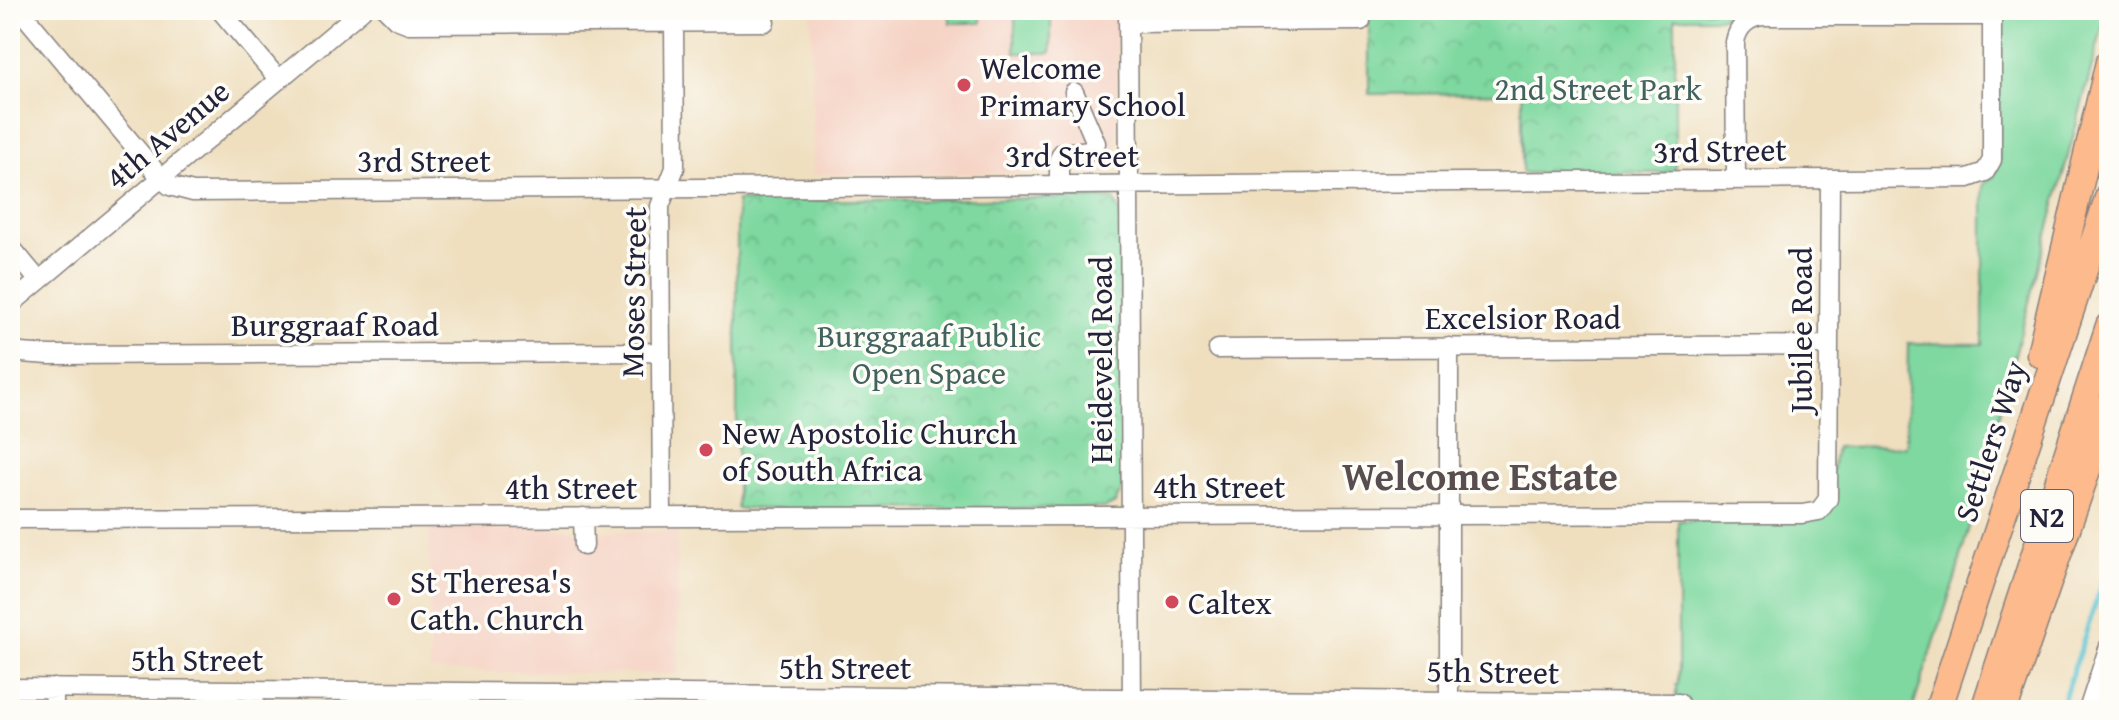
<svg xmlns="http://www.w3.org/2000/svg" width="2119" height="720" viewBox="0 0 2119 720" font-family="'Gentium Book Plus',serif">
<defs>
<pattern id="park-crowns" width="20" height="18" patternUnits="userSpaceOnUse" patternTransform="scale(2)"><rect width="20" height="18" fill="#7ed89f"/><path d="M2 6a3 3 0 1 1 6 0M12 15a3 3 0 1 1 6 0" fill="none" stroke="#6db98a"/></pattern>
</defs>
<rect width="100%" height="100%" fill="#fdfcf7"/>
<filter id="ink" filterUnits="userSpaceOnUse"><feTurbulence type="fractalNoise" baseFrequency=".0125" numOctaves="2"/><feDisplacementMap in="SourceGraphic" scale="16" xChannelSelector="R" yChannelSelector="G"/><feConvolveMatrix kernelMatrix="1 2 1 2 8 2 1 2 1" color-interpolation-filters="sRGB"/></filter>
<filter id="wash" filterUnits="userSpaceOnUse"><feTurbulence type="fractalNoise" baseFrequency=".006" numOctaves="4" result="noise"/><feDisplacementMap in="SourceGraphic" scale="32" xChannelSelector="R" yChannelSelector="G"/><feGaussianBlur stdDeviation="1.8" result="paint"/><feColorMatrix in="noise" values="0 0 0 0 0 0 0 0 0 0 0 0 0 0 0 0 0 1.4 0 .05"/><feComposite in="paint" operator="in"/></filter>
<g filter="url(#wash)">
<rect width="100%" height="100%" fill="#efdfbf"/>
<path fill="#f5d2c3" d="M811 10H1117V160L1106 173 813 174Z
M429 528H496L498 531H507L510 528H575L578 532 677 531 678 674 430 671Z"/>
<path fill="#7ed89f" stroke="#507d6d" stroke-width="2" d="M1015 10H1051V53H1015Z
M1999 10H2107L1955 579 1912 710H1667L1676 696V685L1678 684V521L1824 514 1836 447 1906 446 1908 343 1983 344V184L1993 177 1999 163Z"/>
<path fill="url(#park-crowns)" stroke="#507d6d" stroke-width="2" d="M950 10H981V23H950Z
M1369 10H1735L1720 18H1675V173H1522V93L1369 94Z
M1097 198 1114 200 1120 212 1122 490 1115 503 1105 508 737 509V201Z"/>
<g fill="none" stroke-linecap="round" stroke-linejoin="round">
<path stroke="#58c3d2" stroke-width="5" d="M2060 710 2109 563"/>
</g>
</g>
<g filter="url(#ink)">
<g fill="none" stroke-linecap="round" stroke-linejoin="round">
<g stroke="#88807d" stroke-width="21">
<path id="minor" d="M20 10 161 178 170 186 193 192 1968 178 1985 172 1992 160V10
M220 10 279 80
M387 10 396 19 409 24 765 22
M1128 10 1132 707
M1128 23 1361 21
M1736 180 1735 42C1738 26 1748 17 1764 16H1992
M1059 185V159L1062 153 1090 150 1096 143 1074 92
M10 246 39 281
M10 305 362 10
M1449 347V701
M1218 349 1829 345
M10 350 21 353 50 355 661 352
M662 516 660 206 675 168 674 23
M583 517 584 546
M10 519 1802 514 1819 511 1828 499 1830 179
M10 688 1679 703
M54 688V710
M254 710 255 690
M2088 710 2109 646"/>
</g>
<g stroke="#88807d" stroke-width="29">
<path id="highway" d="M2040 354 2109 62
M1938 710 2109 195
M1984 710 2109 326
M2004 710 2109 407"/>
</g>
<use href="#minor" stroke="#fff" stroke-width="18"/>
<use href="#highway" stroke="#fcba8d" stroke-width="26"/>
</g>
</g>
<g fill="#d1495b" stroke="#fdfcf7" stroke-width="3">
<circle cx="964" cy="85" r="8"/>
<circle cx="706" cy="450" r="8"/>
<circle cx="394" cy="599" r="8"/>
<circle cx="1172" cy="602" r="8"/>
</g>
<g text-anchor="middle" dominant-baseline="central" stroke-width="7" stroke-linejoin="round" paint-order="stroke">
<rect fill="#fdfcf7" stroke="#646373" stroke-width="2" x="2021" y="490" width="52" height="52" rx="6"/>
<g font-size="30" font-weight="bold" fill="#22223b">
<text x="2047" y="516">N2</text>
</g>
<g font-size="32" fill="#22223b" stroke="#fdfcf7" text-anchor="start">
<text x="980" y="67">Welcome<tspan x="980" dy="37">Primary School</tspan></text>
<text x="722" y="432">New Apostolic Church<tspan x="722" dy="37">of South Africa</tspan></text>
<text x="410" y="581">St Theresa's<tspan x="410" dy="37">Cath. Church</tspan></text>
<text x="1188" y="602">Caltex</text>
</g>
<g font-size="32" fill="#42625e" stroke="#fdfcf7">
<text x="1598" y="88">2nd Street Park</text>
<text x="929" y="335">Burggraaf Public<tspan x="929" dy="37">Open Space</tspan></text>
</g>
<g font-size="32" fill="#22223b" stroke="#fdfcf7">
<text transform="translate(167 134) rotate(-40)">4th Avenue</text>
<text transform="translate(1720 150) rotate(-1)">3rd Street</text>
<text x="1072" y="155">3rd Street</text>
<text x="424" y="160">3rd Street</text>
<text transform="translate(633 292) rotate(-89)">Moses Street</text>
<text x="1523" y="317">Excelsior Road</text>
<text x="335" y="324">Burggraaf Road</text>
<text transform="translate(1800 330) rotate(-90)">Jubilee Road</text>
<text transform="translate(1100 360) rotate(-90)">Heideveld Road</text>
<text transform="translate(1990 441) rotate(-72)">Settlers Way</text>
<text x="1219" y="486">4th Street</text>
<text x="571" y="487">4th Street</text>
<text x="197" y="659">5th Street</text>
<text x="845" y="667">5th Street</text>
<text transform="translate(1493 671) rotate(1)">5th Street</text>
</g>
<g font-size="40" font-weight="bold" fill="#584e50" stroke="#fdfcf7">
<text x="1480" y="475">Welcome Estate</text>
</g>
</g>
<rect width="2119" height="720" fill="none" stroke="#fdfcf7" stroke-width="40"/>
</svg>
